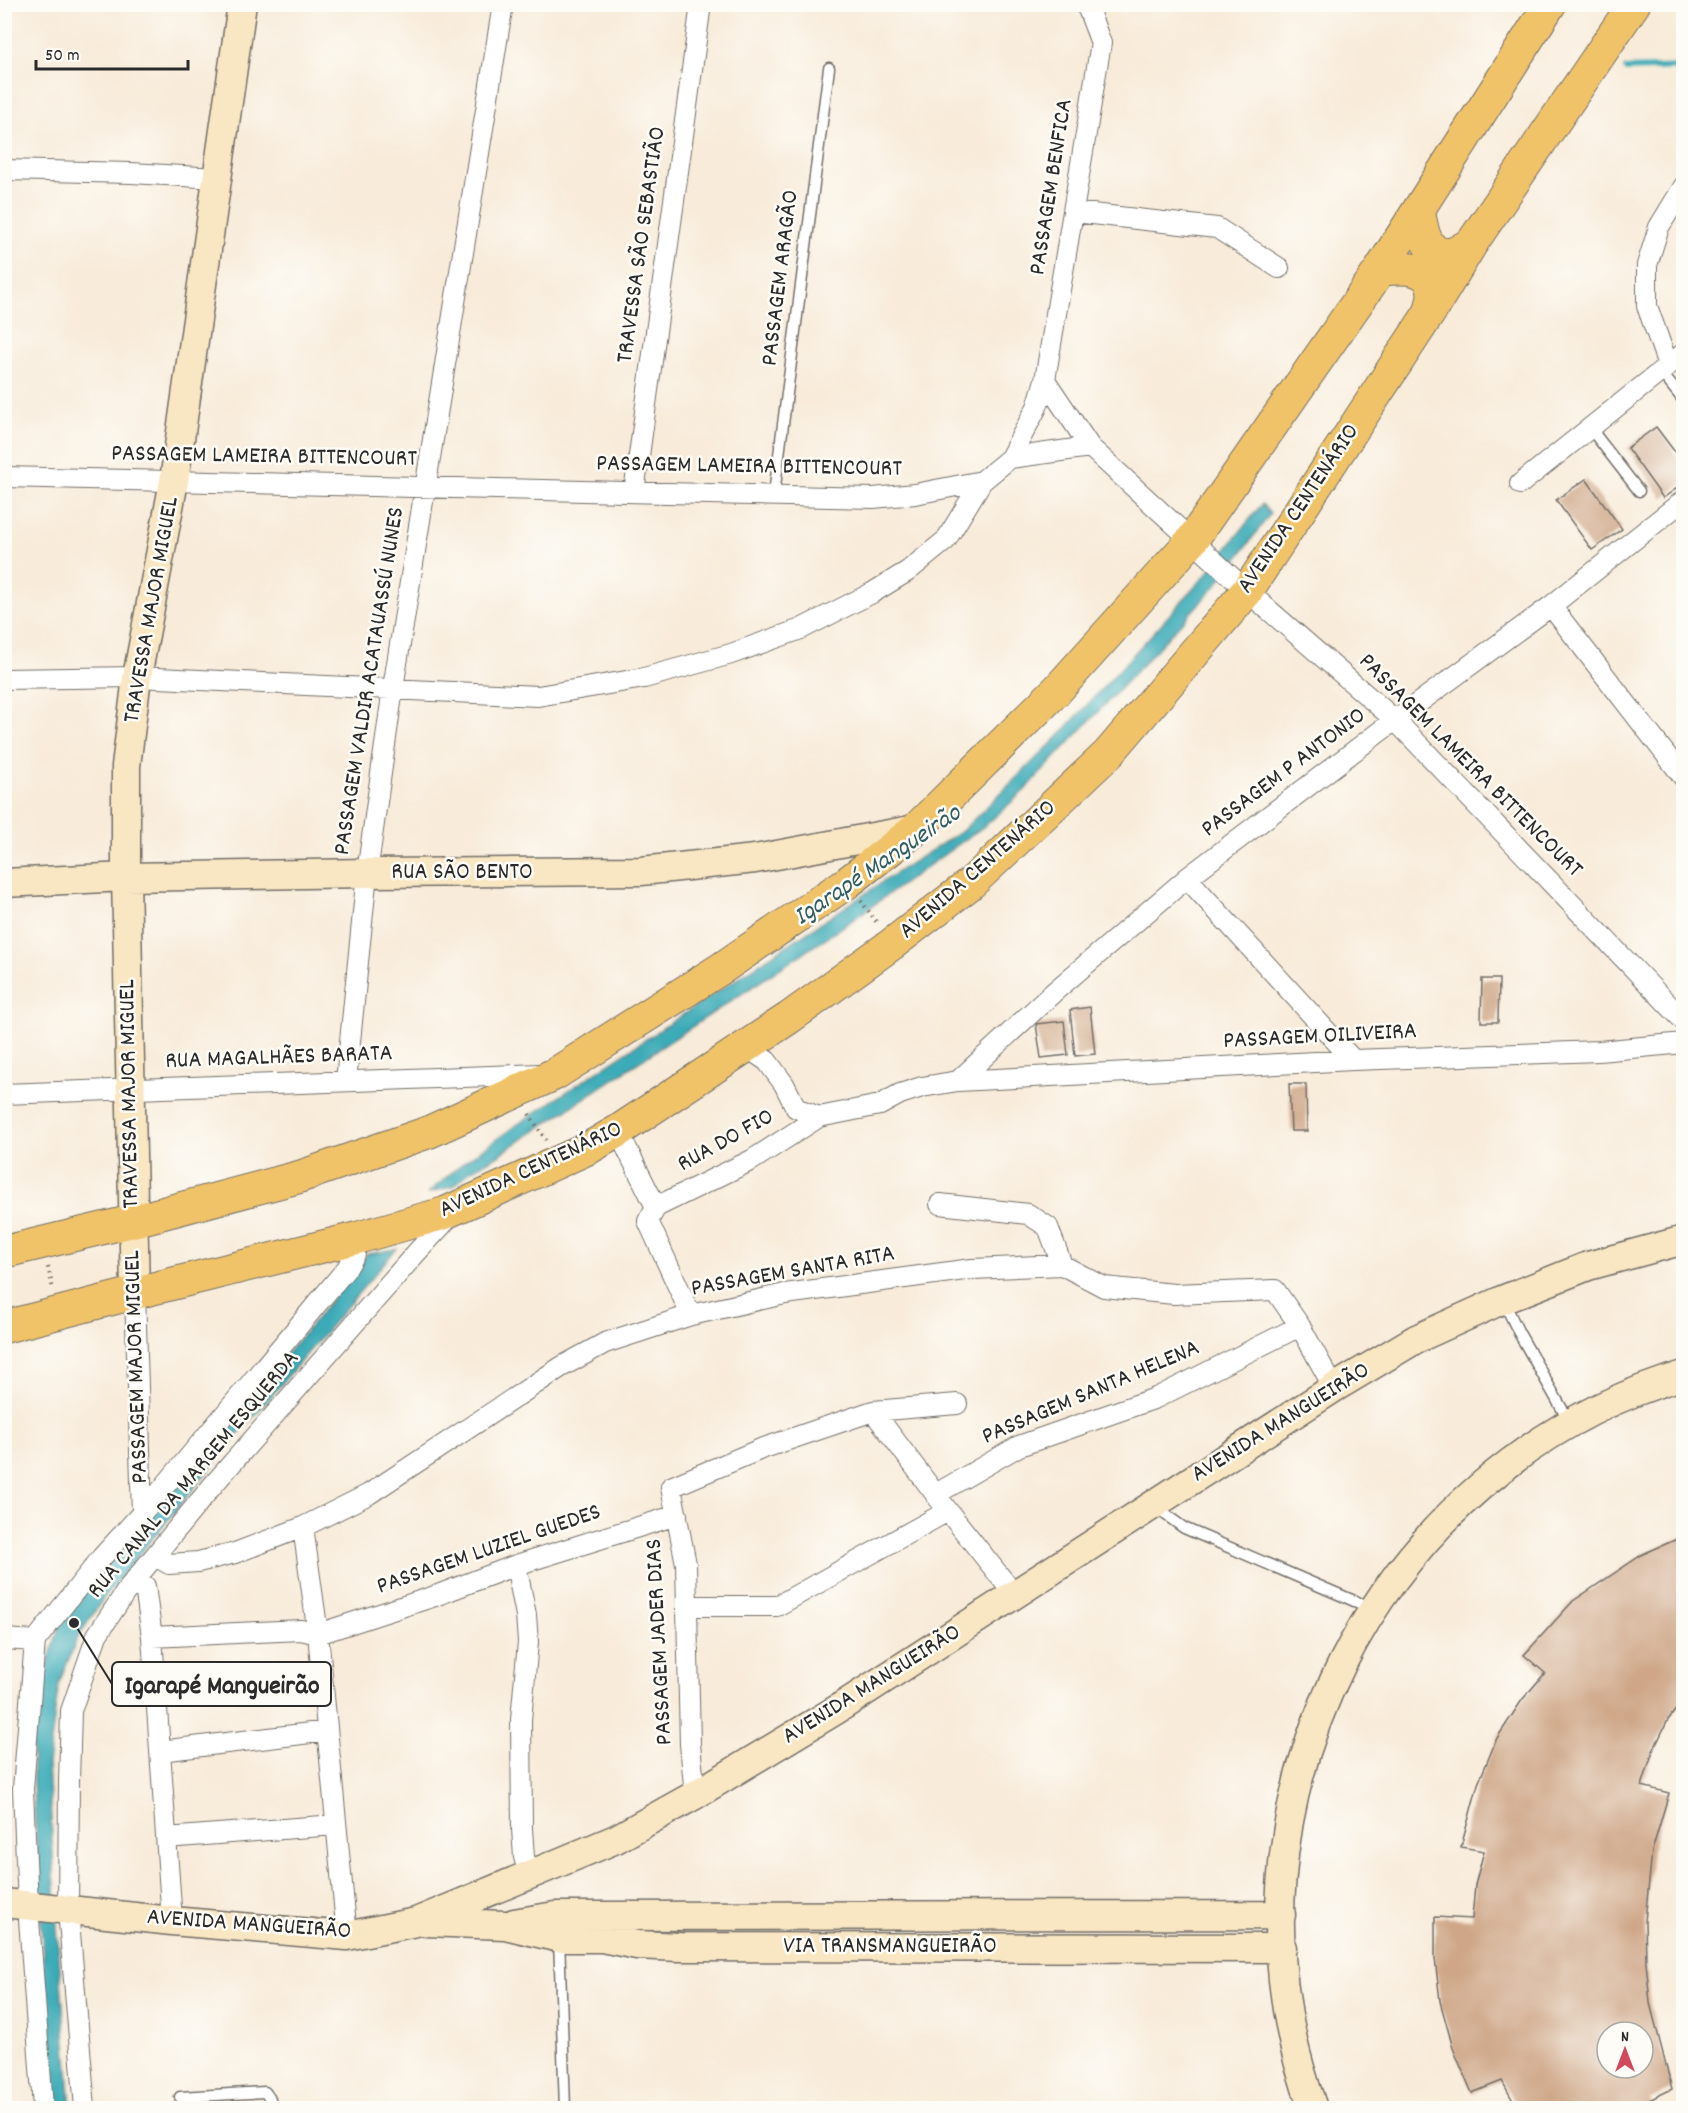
<svg xmlns="http://www.w3.org/2000/svg" width="1688" height="2113" viewBox="0 0 1688 2113" font-family="Dekko,sans-serif">
<rect width="100%" height="100%" fill="#fdfcf7"/>
<filter id="ink" filterUnits="userSpaceOnUse"><feTurbulence type="fractalNoise" baseFrequency=".0167" numOctaves="2"/><feDisplacementMap in="SourceGraphic" scale="12" xChannelSelector="R" yChannelSelector="G"/><feConvolveMatrix kernelMatrix="1 2 1 2 8 2 1 2 1" color-interpolation-filters="sRGB"/></filter>
<filter id="wash" filterUnits="userSpaceOnUse"><feTurbulence type="fractalNoise" baseFrequency=".008" numOctaves="4" result="noise"/><feDisplacementMap in="SourceGraphic" scale="24" xChannelSelector="R" yChannelSelector="G"/><feGaussianBlur stdDeviation="1.35" result="paint"/><feColorMatrix in="noise" values="0 0 0 0 0 0 0 0 0 0 0 0 0 0 0 0 0 1.4 0 .05"/><feComposite in="paint" operator="in"/></filter>
<g filter="url(#wash)">
<rect width="100%" height="100%" fill="#f8ebd9"/>
<path fill="#3babb7" stroke="#336b71" stroke-width="1.5" d="M1262 504 1270 514 1237 559 1212 590 1025 790 987 824 847 924 497 1156 470 1171 454 1186 428 1193 464 1162 515 1126 902 869 962 831 1056 739 1205 576Z
M396 1249 232 1442 105 1596 78 1637 59 1683 48 1764 58 1944 71 2108H55L43 1958 33 1785 32 1731 45 1671 60 1625 88 1585 312 1324 367 1254Z"/>
<g fill="none" stroke-linecap="round" stroke-linejoin="round">
<path stroke="#3babb7" stroke-width="6" d="M1626 69 1684 67"/>
</g>
<g id="blocks">
<path fill="#cfa788" fill-rule="evenodd" d="M1656 427 1684 464V483L1663 498 1627 448Z
M1586 479 1622 529 1592 550 1556 500Z
M1482 979H1499L1498 1022H1481Z
M1090 1007 1095 1054 1075 1056 1070 1010Z
M1064 1021 1068 1055 1041 1058 1036 1024Z
M1289 1084H1306L1307 1131H1291Z
M1684 1536V1699L1668 1720 1653 1751 1642 1786 1669 1793 1652 1851 1645 1921 1646 1962 1650 2003 1672 2089 1649 2100 1655 2108H1517L1502 2081 1472 2093 1453 2048 1440 2001 1435 1958V1917L1472 1919 1475 1885 1484 1851 1461 1847 1478 1784 1497 1738 1522 1700 1545 1673 1524 1655 1573 1601 1643 1554ZM1607 2032H1643V2068H1607Z"/>
</g>
</g>
<g filter="url(#ink)">
<use href="#blocks" fill-opacity="0" stroke="#736e68" stroke-width="1.5"/>
<g fill="none" stroke-linecap="round" stroke-linejoin="round">
<g stroke="#736e68" stroke-width="13">
<path id="lane" d="M1660 371 1684 401
M1590 428 1639 491
M774 494 829 68
M1503 1300 1519 1333 1570 1423
M1155 1507 1184 1528 1373 1609
M559 1938 565 2108
M180 2097 265 2092 270 2099V2108"/>
</g>
<g stroke="#736e68" stroke-width="22">
<path id="street" d="M4 170 131 173 217 178
M1074 212 1217 228 1279 268
M1668 365 1647 306V265L1659 227 1684 186
M1045 380 1090 447 1247 591 1395 720 1684 1021
M1010 458 1037 407 1045 380 1101 43 1088 9 1084 4
M4 477 873 498 915 494 982 481 1010 458 1090 447
M1520 484 1684 353
M634 492 701 4
M1551 606 1684 778
M4 679 137 677 538 696 644 678 731 654 801 629 872 593 908 571 946 540 982 481
M1187 878 1353 1060
M746 1047 767 1061 784 1084 796 1108 819 1117 880 1105 900 1094 922 1087 958 1081 1353 1060 1599 1051 1684 1043
M346 1081 367 873 393 688 503 4
M958 1081 1055 991 1187 878 1395 720 1551 606 1684 500
M4 1094 541 1074
M618 1131 656 1207 648 1221 691 1315
M940 1204 1028 1214 1048 1227 1062 1265
M656 1207 752 1160 819 1117
M135 1293 142 1513
M873 1411 948 1511 1014 1594
M936 1494 1019 1446 1156 1398 1300 1326
M303 1527 318 1634 347 1936
M155 1556 169 1564 198 1562 235 1553 303 1527 369 1494 561 1367 605 1343 691 1315 785 1294 972 1269 1062 1265 1104 1287 1174 1294 1275 1290 1300 1326 1334 1388
M516 1565 526 1615 528 1642 521 1720 522 1829 524 1857 529 1875
M129 1587 145 1586 152 1637 172 1921
M687 1606H777L948 1511
M318 1634 435 1596 516 1565 677 1515
M152 1637 301 1630 318 1634
M4 1639 35 1641
M160 1751 327 1731
M695 1795 690 1744 686 1564 671 1487 761 1449 873 1411 957 1404
M166 1838 335 1825
M43 2108 28 1906 23 1789 35 1641 102 1557 142 1513 347 1268 355 1254 357 1238
M85 2108 68 1910 69 1781 71 1711 97 1635 129 1587 213 1485 417 1252 454 1212"/>
</g>
<g stroke="#736e68" stroke-width="31">
<path id="secondary" d="M4 883 126 877 367 873 641 871 755 859 916 829
M135 1293 126 877V766L137 677 174 481 242 4
M4 1903 172 1921 347 1936 416 1922 616 1839 695 1795 836 1710 1334 1388 1416 1339 1502 1300 1588 1266 1684 1240
M425 1922 505 1925 559 1938H602L637 1945 679 1947 1282 1948
M514 1923 555 1916 1281 1915
M1313 2108C1203 1809 1378 1465 1684 1375"/>
</g>
<g stroke="#736e68" stroke-width="34">
<path id="primary" d="M1419 211C1422 229 1425 256 1450 254 1457 253 1466 246 1472 243
M1380 270C1400 268 1427 264 1433 289 1435 295 1431 306 1430 312
M4 1252 133 1221 299 1177 429 1132 555 1074 722 968 848 882 916 829 1058 689 1192 540 1380 270 1550 4
M4 1327 135 1293 357 1238 445 1213 589 1148 618 1131 789 1018 892 944 970 884 1108 754 1247 591 1430 312 1472 243 1634 4"/>
</g>
<path stroke="#736e68" stroke-width="4" stroke-dasharray="1.5 4.5" stroke-linecap="butt" d="M861 901 878 924
M529 1114 546 1140
M48 1267 53 1289"/>
<use href="#lane" stroke="#fff" stroke-width="10"/>
<use href="#street" stroke="#fff" stroke-width="20"/>
<use href="#secondary" stroke="#f9e7c3" stroke-width="28"/>
<use href="#primary" stroke="#f0c369" stroke-width="32"/>
</g>
</g>
<g text-anchor="middle" dominant-baseline="central" stroke-width="5" stroke-linejoin="round" paint-order="stroke">
<g font-size="24" fill="#2b2b2b" stroke="#fdfcf7">
<text transform="translate(1052 187) rotate(-81)">PASSAGEM BENFICA</text>
<text transform="translate(642 245) rotate(-82)">TRAVESSA SÃO SEBASTIÃO</text>
<text transform="translate(781 278) rotate(-83)">PASSAGEM ARAGÃO</text>
<text transform="translate(264 457) rotate(1)">PASSAGEM LAMEIRA BITTENCOURT</text>
<text transform="translate(749 467) rotate(1)">PASSAGEM LAMEIRA BITTENCOURT</text>
<text transform="translate(1299 509) rotate(-56)">AVENIDA CENTENÁRIO</text>
<text transform="translate(152 610) rotate(-80)">TRAVESSA MAJOR MIGUEL</text>
<text transform="translate(370 681) rotate(-81)">PASSAGEM VALDIR ACATAUASSÚ NUNES</text>
<text transform="translate(1470 766) rotate(45)">PASSAGEM LAMEIRA BITTENCOURT</text>
<text transform="translate(1284 773) rotate(-37)">PASSAGEM P ANTONIO</text>
<text transform="translate(978 870) rotate(-41)">AVENIDA CENTENÁRIO</text>
<text x="462" y="873">RUA SÃO BENTO</text>
<text transform="translate(1320 1037) rotate(-3)">PASSAGEM OILIVEIRA</text>
<text transform="translate(279 1058) rotate(-2)">RUA MAGALHÃES BARATA</text>
<text transform="translate(130 1094) rotate(-91)">TRAVESSA MAJOR MIGUEL</text>
<text transform="translate(726 1141) rotate(-29)">RUA DO FIO</text>
<text transform="translate(531 1170) rotate(-25)">AVENIDA CENTENÁRIO</text>
<text transform="translate(793 1272) rotate(-10)">PASSAGEM SANTA RITA</text>
<text transform="translate(137 1367) rotate(-92)">PASSAGEM MAJOR MIGUEL</text>
<text transform="translate(1091 1393) rotate(-23)">PASSAGEM SANTA HELENA</text>
<text transform="translate(1281 1423) rotate(-32)">AVENIDA MANGUEIRÃO</text>
<text transform="translate(194 1475) rotate(-50)">RUA CANAL DA MARGEM ESQUERDA</text>
<text transform="translate(489 1550) rotate(-19)">PASSAGEM LUZIEL GUEDES</text>
<text transform="translate(660 1642) rotate(-93)">PASSAGEM JADER DIAS</text>
<text transform="translate(872 1685) rotate(-32)">AVENIDA MANGUEIRÃO</text>
<text transform="translate(249 1925) rotate(4)">AVENIDA MANGUEIRÃO</text>
<text x="890" y="1947">VIA TRANSMANGUEIRÃO</text>
</g>
<g font-size="26" font-style="italic" fill="#315e63" stroke="#fdfcf7">
<text transform="translate(878 866) rotate(-34)">Igarapé Mangueirão</text>
</g>
</g>
<path fill="none" stroke="#2b2b2b" stroke-width="2" d="M74 1623L112 1684"/>
<circle fill="#2b2b2b" stroke="#fdfcf7" stroke-width="2" cx="74" cy="1623" r="6"/>
<rect fill="#fdfcf7" stroke="#2b2b2b" stroke-width="2" x="112" y="1662" width="219" height="44" rx="6"/>
<g font-size="26" text-anchor="middle" font-weight="bold" fill="#2b2b2b">
<text x="222" y="1693">Igarapé Mangueirão</text>
</g>
<rect width="1688" height="2113" fill="none" stroke="#fdfcf7" stroke-width="24"/>
<g transform="translate(1625 2050)"><circle r="28" fill="#fdfcf7" stroke="#a9a8a5" stroke-width="1.5"/>
<path d="M0-4.5L10 22L0 15L-10 22Z" fill="#d1495b"/>
<text y="-9" font-size="16" font-weight="bold" text-anchor="middle" fill="#2b2b2b">N</text>
</g>
<path d="M36 60v9h152v-9" fill="none" stroke="#2b2b2b" stroke-width="3"/>
<text x="45" y="60" font-size="18" fill="#2b2b2b" stroke="#fdfcf7" stroke-width="4.5" paint-order="stroke">50 m</text>
</svg>
